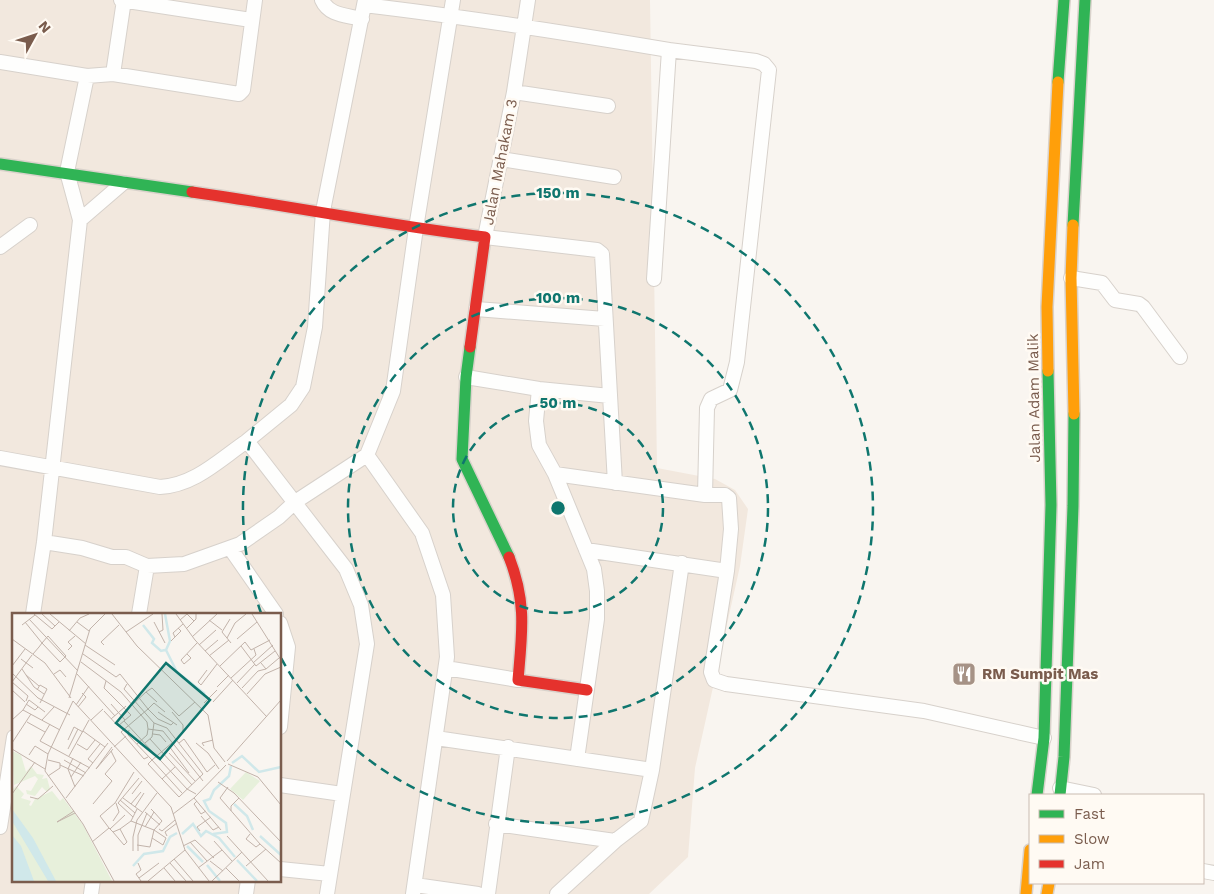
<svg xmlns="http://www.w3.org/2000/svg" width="1214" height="894" viewBox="0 0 1214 894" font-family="'Work Sans',sans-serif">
<rect width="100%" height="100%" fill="#f9f5f0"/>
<path fill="#f2e8de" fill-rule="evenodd" d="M0 0H650L657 468 715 479 735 490 748 509 740 566 695 768 688 857 649 894H0ZM14 614H280V880H14Z"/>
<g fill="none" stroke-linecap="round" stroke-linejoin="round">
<g stroke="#d7d1cb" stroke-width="16">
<path id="street" d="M121 0 251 20
M322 0C329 16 347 15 362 19
M528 0 514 92 485 237 597 250 602 254 615 483
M364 5C466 17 568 33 669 50L654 279
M669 50 756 61 764 64 769 70 737 362 730 390 711 399 707 408 705 495
M0 62 87 76 113 74 239 94 243 90 255 0
M113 74 124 0
M514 92 608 106
M501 159 614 177
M80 220 123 183
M0 247 30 225
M1071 278 1102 283 1115 300 1139 304 1143 307 1180 357
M476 309 605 319
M466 377 539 389 610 396
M539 389 536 421 539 445 555 474 594 569 597 591V619L577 759
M367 455 422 533 443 595 447 657 413 894
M0 458 160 487C195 485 219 460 247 441
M555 474 705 495H725L729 498 731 529 727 571 711 672 714 680 726 684 924 711 1044 738
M44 542 82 548 112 557H126L147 566 184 564 240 544 279 517 295 502 367 455 393 391 416 228 453 0
M230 548 276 614
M586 550 727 571
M33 614 44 542 80 220 67 172 87 76
M139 614 147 566
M280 623 288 647 280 727
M446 668 518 680
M436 738 652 770
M280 785 342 794
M1060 788 1094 795
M496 824 615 841
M0 827 14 737
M280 869 330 874
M1203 871 1214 873
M415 885 478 894
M91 894 93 880
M246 894 248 880
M327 894 367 644 361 605 346 569 247 441 291 405 303 387 315 327 323 211 365 0
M488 894 508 747
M557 894 615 841 641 821 652 770 682 563"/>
</g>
<g stroke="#d9d2cb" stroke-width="14">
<path id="fast" d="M1058 82 1064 0
M0 164 192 192
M1073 225 1085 0
M470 347 466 377 462 459 509 557
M1037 795 1044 738 1051 505 1048 371
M1060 795 1064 757 1073 506 1074 414"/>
</g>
<g stroke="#d9d2cb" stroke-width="14">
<path id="slow" d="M1073 225 1071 278 1074 414
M1048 371 1047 307 1058 82
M1026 894 1030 850
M1047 894 1049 883"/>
</g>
<g stroke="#d9d2cb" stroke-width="14">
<path id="jam" d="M192 192C290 206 387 225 485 237L470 347
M509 557C527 603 522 633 518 680L587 690"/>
</g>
<use href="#street" stroke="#fefefd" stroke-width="14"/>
<use href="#fast" stroke="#30b455" stroke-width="11"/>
<use href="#slow" stroke="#ff9f0a" stroke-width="11"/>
<use href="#jam" stroke="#e5322d" stroke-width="11"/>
</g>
<g fill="none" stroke="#0f766e" stroke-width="2.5" stroke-dasharray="9 6">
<circle cx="558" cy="508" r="105"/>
<circle cx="558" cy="508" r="210"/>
<path d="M261 613A315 315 0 1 1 281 658"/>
</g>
<defs>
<g id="restaurant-square" transform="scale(1.25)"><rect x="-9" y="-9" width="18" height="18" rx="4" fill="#a69286" stroke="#fffaf3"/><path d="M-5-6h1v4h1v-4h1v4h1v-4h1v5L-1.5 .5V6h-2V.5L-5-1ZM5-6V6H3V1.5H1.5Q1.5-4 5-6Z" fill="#fff"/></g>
</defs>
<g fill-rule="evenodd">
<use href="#restaurant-square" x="964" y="674"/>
</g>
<g text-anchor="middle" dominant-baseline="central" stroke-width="5" stroke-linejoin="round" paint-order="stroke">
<g font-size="15" fill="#7a5c4d" stroke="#fffaf3">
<text transform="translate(500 162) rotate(-79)">Jalan Mahakam 3</text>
<text transform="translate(1034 398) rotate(-91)">Jalan Adam Malik</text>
</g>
<g font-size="15" font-weight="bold" fill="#7a5c4d" stroke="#fffaf3" text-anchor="start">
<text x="982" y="674">RM Sumpit Mas</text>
</g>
</g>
<g transform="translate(12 613)">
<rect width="269" height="269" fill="#f9f5f0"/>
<path d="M234 159 248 168 231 187 218 176Z" fill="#e7f0db"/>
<path d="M0 138 9 142 14 159 19 153 25 161 32 162 30 166 35 165 38 176 35 179 30 174 23 183 15 181 14 177 19 178 26 166 23 163 2 172ZM4 173 12 181 9 185 19 188 17 192 19 193 23 186 40 178 48 188 51 185 71 212 100 268H0V177Z" fill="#e7f0db"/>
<path d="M0 196 21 225 44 268H36L0 208ZM0 222 9 233 22 268H0Z" fill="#d0e8ea"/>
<path fill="none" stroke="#d0e8ea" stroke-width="2.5" d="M153 1 158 28 154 37 165 59 193 81M131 12 142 26 140 30 149 38 153 37M220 150 230 143 247 159 269 154M222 191 235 203 241 217M170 221 181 211 189 223 194 218 207 225 223 244M201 221 215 219 214 210 197 198 192 188 198 186 202 177 217 163 219 153M248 223 269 242M175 233 191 249M225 247 245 268M195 252 208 268M121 253 132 241 151 238 158 224 165 220"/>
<path fill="none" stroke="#c2b3aa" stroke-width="1" d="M22 1 40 16 47 9M30 1 43 13M38 1 74 31M100 1 125 33 196 102 202 135 213 149M164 1 183 27 255 104M240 1 269 47M17 6 66 58M218 6 210 19 219 30M168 7 175 1 182 8M197 7 210 17M13 9 30 30 48 49 54 43 36 23 30 30 27 34 21 41M65 9 77 18M142 9 153 30M10 12 23 2M174 16 184 6V1M57 18 68 5 77 1M114 19 141 1M147 19 151 17 150 1M163 24 161 20 171 11M180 24 205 1M215 25 223 10 234 1M0 26 33 50 59 85M225 26 245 9M159 28 169 18 166 15M73 32 103 52M92 32 89 29 107 12M187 32 204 17M229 33 244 53 263 38M56 37 60 33 56 29 63 23M193 38 206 27M71 41 104 64 108 61 136 96 142 90 153 99M175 41 179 45 172 51 169 47 185 30M197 43 217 27M9 46 21 55M69 49 109 79 135 109 136 116 151 118 191 168M241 50 261 32M249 50 254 56 267 45M0 53 13 36M208 53 233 29 239 37 258 27M10 56 22 74 32 81M195 57 186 69 189 72 205 51M0 60 26 85 58 102M42 61 48 57 54 64M65 61 103 103M14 62 27 73M219 65 244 42 242 36M0 69 20 42M0 69 16 83 14 88M225 70 243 51M115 71 112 76 142 110 140 124 133 130M205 74 217 62M230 75 246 58 254 56M0 77 13 89M25 77 28 72 35 76 28 90M134 79 140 75 167 103 183 89M235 81 253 61 269 54M57 85 78 16 93 1M61 88 159 194 173 237 197 268M61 88 36 141 33 158 71 211 102 268M201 89 221 67M192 90 205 77M14 91 23 97 26 94M99 91 113 107M64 92 77 73M120 92 134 79 145 89M66 94 74 84 70 80M11 97 48 117M92 98 106 113 119 102 92 75 94 68M146 99 165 112M160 99 171 112V120L165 126M99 106 114 93M0 107 11 97 17 87 33 99M30 107 42 94M79 107 91 96M112 108 175 176 184 181M15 109 33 119M103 110 116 98M38 111 28 128 78 155M117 117 116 122 140 147 136 151 167 184 191 161 155 115 142 110M71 118 93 134M141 121 148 122 154 129M138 126 180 172M56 127 62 114 71 119M161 129 140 147 170 180M0 130 19 101M167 130 172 126 195 159 203 152M184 130 196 140 207 156M65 131 75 137 83 127M125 131 135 122 136 116M157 133 177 160M192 133 190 130 201 127M100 134 84 156 101 136M102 134 114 123M0 136 33 156M56 136 66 116M157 140 183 168M17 142 23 133 36 141M57 143 77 107M136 144 132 146 109 119 136 96 146 106 159 112 162 109M61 145 56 156 63 174M36 147 48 150V155L36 163M52 147 74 160M215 148 269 87M81 150 76 146 88 131M216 151 246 164 269 192M48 152 72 163M59 164 69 149M150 166 163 154M206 169 222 180 269 229M216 174 208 185 248 231M0 181 23 149M120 181 130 168M18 184 26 186 41 173M54 185 96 130M111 185 130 199M182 185 209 217M108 187 123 200M185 188 182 191 189 201 194 198M81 191 100 168 93 161 104 148 99 138M119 191 129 179M123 194 132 180M62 198 45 209 63 200M219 198V193L227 185M133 199 148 212M161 201 182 185 214 152M189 203 201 217 207 214M121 204 106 190 127 165M101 208 107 199 104 190M119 208 142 217M133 214 142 199 139 196M97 215 101 219 108 216 119 208 125 196M98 216 113 202M147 216 150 218 163 207M188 218 185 214 199 204M101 219 112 232 115 229 108 216M238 221 234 226 244 234 248 231 269 250M155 223 153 219 165 210M215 223 256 268M140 225 151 232 154 225 142 217M202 228 220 248M80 229 97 215 88 203 103 190 122 159M178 229 195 248M125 232 138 234 142 217 150 208 142 199M171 233 183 227 202 245M121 238V224L125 207 145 180M126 238V222L135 200M162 246 181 268M198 248 211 258M126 250 129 257 124 261 129 268M158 250 174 268M234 253 254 236M152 255 163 268M186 255 210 237M214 255 227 268M127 265 147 250M136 268 173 237M200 268 230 239"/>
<path fill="#0f766e" fill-opacity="0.15" stroke="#0f766e" stroke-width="2.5" d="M154 50 198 87 148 146 104 110Z"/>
<rect width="269" height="269" fill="none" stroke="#7a5c4d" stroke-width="2.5"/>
</g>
<circle cx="558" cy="508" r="8" fill="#0f766e" stroke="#fffaf3" stroke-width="2.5"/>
<g font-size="15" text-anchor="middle" font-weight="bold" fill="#0f766e" stroke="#fffaf3" stroke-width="5" stroke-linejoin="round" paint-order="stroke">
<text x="558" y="198">150 m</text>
<text x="558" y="303">100 m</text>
<text x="558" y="408">50 m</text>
</g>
<rect x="1029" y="794" width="175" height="90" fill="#fffaf3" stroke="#cabbb1"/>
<rect x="1039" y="810" width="25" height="8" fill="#30b455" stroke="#cabbb1"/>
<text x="1074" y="819" font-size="15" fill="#7a5c4d">Fast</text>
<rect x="1039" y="835" width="25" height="8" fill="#ff9f0a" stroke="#cabbb1"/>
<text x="1074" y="844" font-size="15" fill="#7a5c4d">Slow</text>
<rect x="1039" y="860" width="25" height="8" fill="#e5322d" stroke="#cabbb1"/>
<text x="1074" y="869" font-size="15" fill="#7a5c4d">Jam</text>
<g transform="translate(35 35) rotate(50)" stroke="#fffaf3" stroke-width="4" paint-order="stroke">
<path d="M0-4L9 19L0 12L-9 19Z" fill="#7a5c4d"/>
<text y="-8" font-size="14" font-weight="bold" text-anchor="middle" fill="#7a5c4d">N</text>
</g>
</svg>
